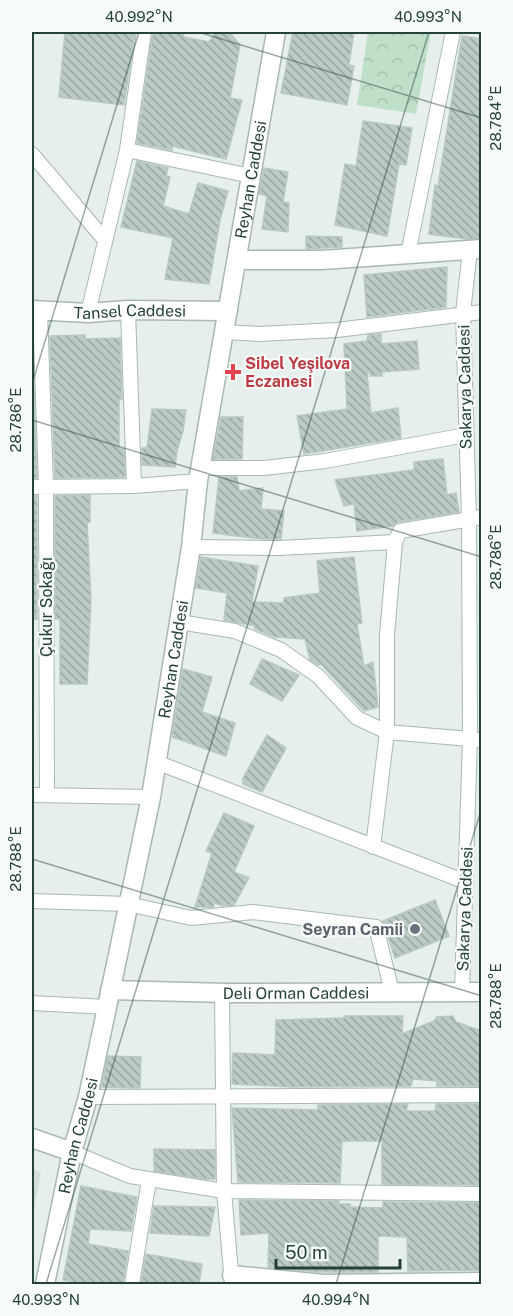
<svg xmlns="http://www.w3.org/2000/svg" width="513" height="1316" viewBox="0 0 513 1316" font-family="'Public Sans',sans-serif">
<defs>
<pattern id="park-crowns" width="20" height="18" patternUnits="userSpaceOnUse" patternTransform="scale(1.5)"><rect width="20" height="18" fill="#bfe0c8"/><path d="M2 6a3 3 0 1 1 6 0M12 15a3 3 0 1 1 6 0" fill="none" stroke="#a4c1ad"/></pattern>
<pattern id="building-back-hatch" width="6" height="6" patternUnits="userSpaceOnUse" patternTransform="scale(1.5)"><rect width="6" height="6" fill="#bbcac4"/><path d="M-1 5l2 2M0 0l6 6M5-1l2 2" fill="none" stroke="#98a6a0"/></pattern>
</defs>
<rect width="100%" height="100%" fill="#e6efeb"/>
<path fill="#d4dfda" d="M32 1168 41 1173 32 1220Z"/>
<path fill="url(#park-crowns)" d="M368 32H431L416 114 357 105Z"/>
<path fill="url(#building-back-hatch)" stroke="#b8c9c2" stroke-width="1.5" d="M65 32H135L124 105 59 97Z
M153 32H184L183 37 209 42 216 32H229L240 45 230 98 242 100 226 159 172 146V150L137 143Z
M293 32H354L349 65 354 66 347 105 281 93Z
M462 36 482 39V238L467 239 429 234 435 185 438 186Z
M363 121 412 128 406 165 399 164 387 236 335 225 345 164 356 166Z
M137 161 168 168 166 176 170 177 163 206 189 214 198 183 228 191 220 220 209 284 165 279 173 238 121 227Z
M264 168 288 172 283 202 289 203 288 232 262 229 267 196 259 194Z
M306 236 342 237V247L306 249Z
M447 267 446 307 367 317 364 275Z
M381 334V344L417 341 419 369 382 372V376H370V373H367L371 413 398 408 401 438 304 454 297 416 347 409 344 344 367 341 368 335Z
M85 335V339L120 338 122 399H119V449H124L125 477 55 478 50 336Z
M32 336 37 478H32Z
M152 409 186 410 183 431 177 451 175 467 142 465V448H147Z
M221 417H243L242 459H213Z
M443 459 447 495 456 493 459 512 398 522 393 526 357 531 354 504 344 506 335 480 414 470V462Z
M219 477H237L239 491 263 488 261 509 284 511 281 539H262L213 533Z
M90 495V522H87L91 599 87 684H60V619H55V496Z
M32 496H37V619H32Z
M201 557 258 566 252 602 284 603V598L320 593 317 561 354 557 362 623 357 624 364 666 373 662 378 707 364 711 321 664 318 665 310 660 305 639 274 637 255 629V626L224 620 227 593 196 588Z
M262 659 299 675 282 701 250 684Z
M183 669 212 677 202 712 235 723 226 756 172 737Z
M267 735 286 748 262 792 243 784V778Z
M224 813 254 826 234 872 249 878 234 905 223 906 215 903 213 907H195L212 853 206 851Z
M435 900 449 936 395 958 383 921Z
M344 1016H403L402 1034 434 1021 437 1017 453 1016 456 1022 482 1031V1086H437V1081L413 1079 411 1086 292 1087 232 1084 233 1053 275 1055 276 1020 344 1018Z
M108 1056 141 1057 140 1088 102 1087Z
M408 1104 406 1111H435L436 1104H482V1185L382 1184V1141H342L340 1183 238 1182 232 1108 318 1110V1105Z
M154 1149 215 1150V1179H205L154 1171Z
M81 1186 137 1197 131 1231 90 1229 88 1244 128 1251 123 1284H84L63 1280Z
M239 1200 339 1201 338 1204H350V1207L383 1208V1202L482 1203V1270L408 1271 407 1237 378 1236V1272H319L268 1267 269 1233 241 1235Z
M154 1206 215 1207 209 1236 150 1233Z
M146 1254 202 1264 199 1284H141Z"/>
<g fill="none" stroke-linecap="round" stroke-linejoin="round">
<g stroke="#a8b8b2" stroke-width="16">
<path id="minor" d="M127 150 251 176
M32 154 104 239
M408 254 453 32
M40 310 46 486 47 795
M128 310 134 486
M88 313 127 150 144 32
M224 332 259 334 337 330 482 312
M200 468H264L325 461 466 435
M32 487 134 486 198 481
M191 547 279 548 395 542 400 531 482 517
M179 622 235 631 281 650 318 676 357 718 387 732 482 740
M156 762 466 882
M32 795 151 797
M373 847 387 732V635L395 542
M32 901 128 904 191 918 253 912 376 927 392 992
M462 992 470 739 469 519 463 313 470 250
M222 993 224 1191 232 1284
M32 1003 107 1007
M88 1097 482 1095
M72 1152 130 1176 224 1191 482 1194
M132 1284 149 1180"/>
</g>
<g stroke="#a8b8b2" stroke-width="21">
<g id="tertiary">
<path d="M237 260H322L482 249"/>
<path id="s1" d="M32 310 88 313 128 310 228 311"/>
<path id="s2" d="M110 990 227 993 482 992"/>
<path d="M32 1138 72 1152"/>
<path d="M232 1275 324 1284 482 1282"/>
<path id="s3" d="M45 1284 72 1152 88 1097 107 1007 151 797 191 547 198 481 276 32"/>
</g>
</g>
<use href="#minor" stroke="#fff" stroke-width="14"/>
<use href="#tertiary" stroke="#fff" stroke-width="18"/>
</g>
<path fill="none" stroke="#24423a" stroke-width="1.5" stroke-opacity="0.45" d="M198 32 482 118M32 384 139 32M32 420 482 557M32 859 482 996M46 1284 429 32M336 1284 482 807"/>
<path fill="#e0444e" stroke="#f7fbf9" stroke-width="2" d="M230 363h6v6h6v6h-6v6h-6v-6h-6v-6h6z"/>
<circle fill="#6b7280" stroke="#f7fbf9" stroke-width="2" cx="415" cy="929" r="6"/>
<g text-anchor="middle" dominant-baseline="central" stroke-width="4.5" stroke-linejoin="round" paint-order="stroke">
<g font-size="16" fill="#24423a" stroke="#f7fbf9">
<text stroke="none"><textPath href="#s3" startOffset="1124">Reyhan Caddesi</textPath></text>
<text stroke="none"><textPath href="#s1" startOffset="98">Tansel Caddesi</textPath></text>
<text transform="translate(465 387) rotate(-91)">Sakarya Caddesi</text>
<text transform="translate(46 607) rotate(-90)">Çukur Sokağı</text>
<text stroke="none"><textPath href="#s3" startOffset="638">Reyhan Caddesi</textPath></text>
<text transform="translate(465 909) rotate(-88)">Sakarya Caddesi</text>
<text stroke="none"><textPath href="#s2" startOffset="186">Deli Orman Caddesi</textPath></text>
<text stroke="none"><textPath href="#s3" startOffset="152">Reyhan Caddesi</textPath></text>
</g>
<g font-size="16" font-weight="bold" fill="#be3a42" stroke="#f7fbf9" text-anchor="start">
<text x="245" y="363">Sibel Yeşilova<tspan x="245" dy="18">Eczanesi</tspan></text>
</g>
<g font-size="16" font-weight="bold" fill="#5b616d" stroke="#f7fbf9" text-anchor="end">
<text x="403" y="929">Seyran Camii</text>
</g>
</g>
<rect width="513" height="1316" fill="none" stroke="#f7fbf9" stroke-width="66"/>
<path d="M276 1259v9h124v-9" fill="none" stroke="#24423a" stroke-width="3"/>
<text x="285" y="1259" font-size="18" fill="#24423a" stroke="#f7fbf9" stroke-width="4.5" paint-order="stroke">50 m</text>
<rect x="33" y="33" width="447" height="1250" fill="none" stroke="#24423a" stroke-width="2"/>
<g font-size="15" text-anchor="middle" fill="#24423a">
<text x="139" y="22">40.992°N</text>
<text x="428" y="22">40.993°N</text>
<text transform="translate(496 118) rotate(-90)" y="5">28.784°E</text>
<text transform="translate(16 420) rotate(-90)" y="5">28.786°E</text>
<text transform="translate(496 557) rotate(-90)" y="5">28.786°E</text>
<text transform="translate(16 859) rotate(-90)" y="5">28.788°E</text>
<text transform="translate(496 996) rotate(-90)" y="5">28.788°E</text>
<text x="46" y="1305">40.993°N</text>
<text x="336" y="1305">40.994°N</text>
</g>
</svg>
